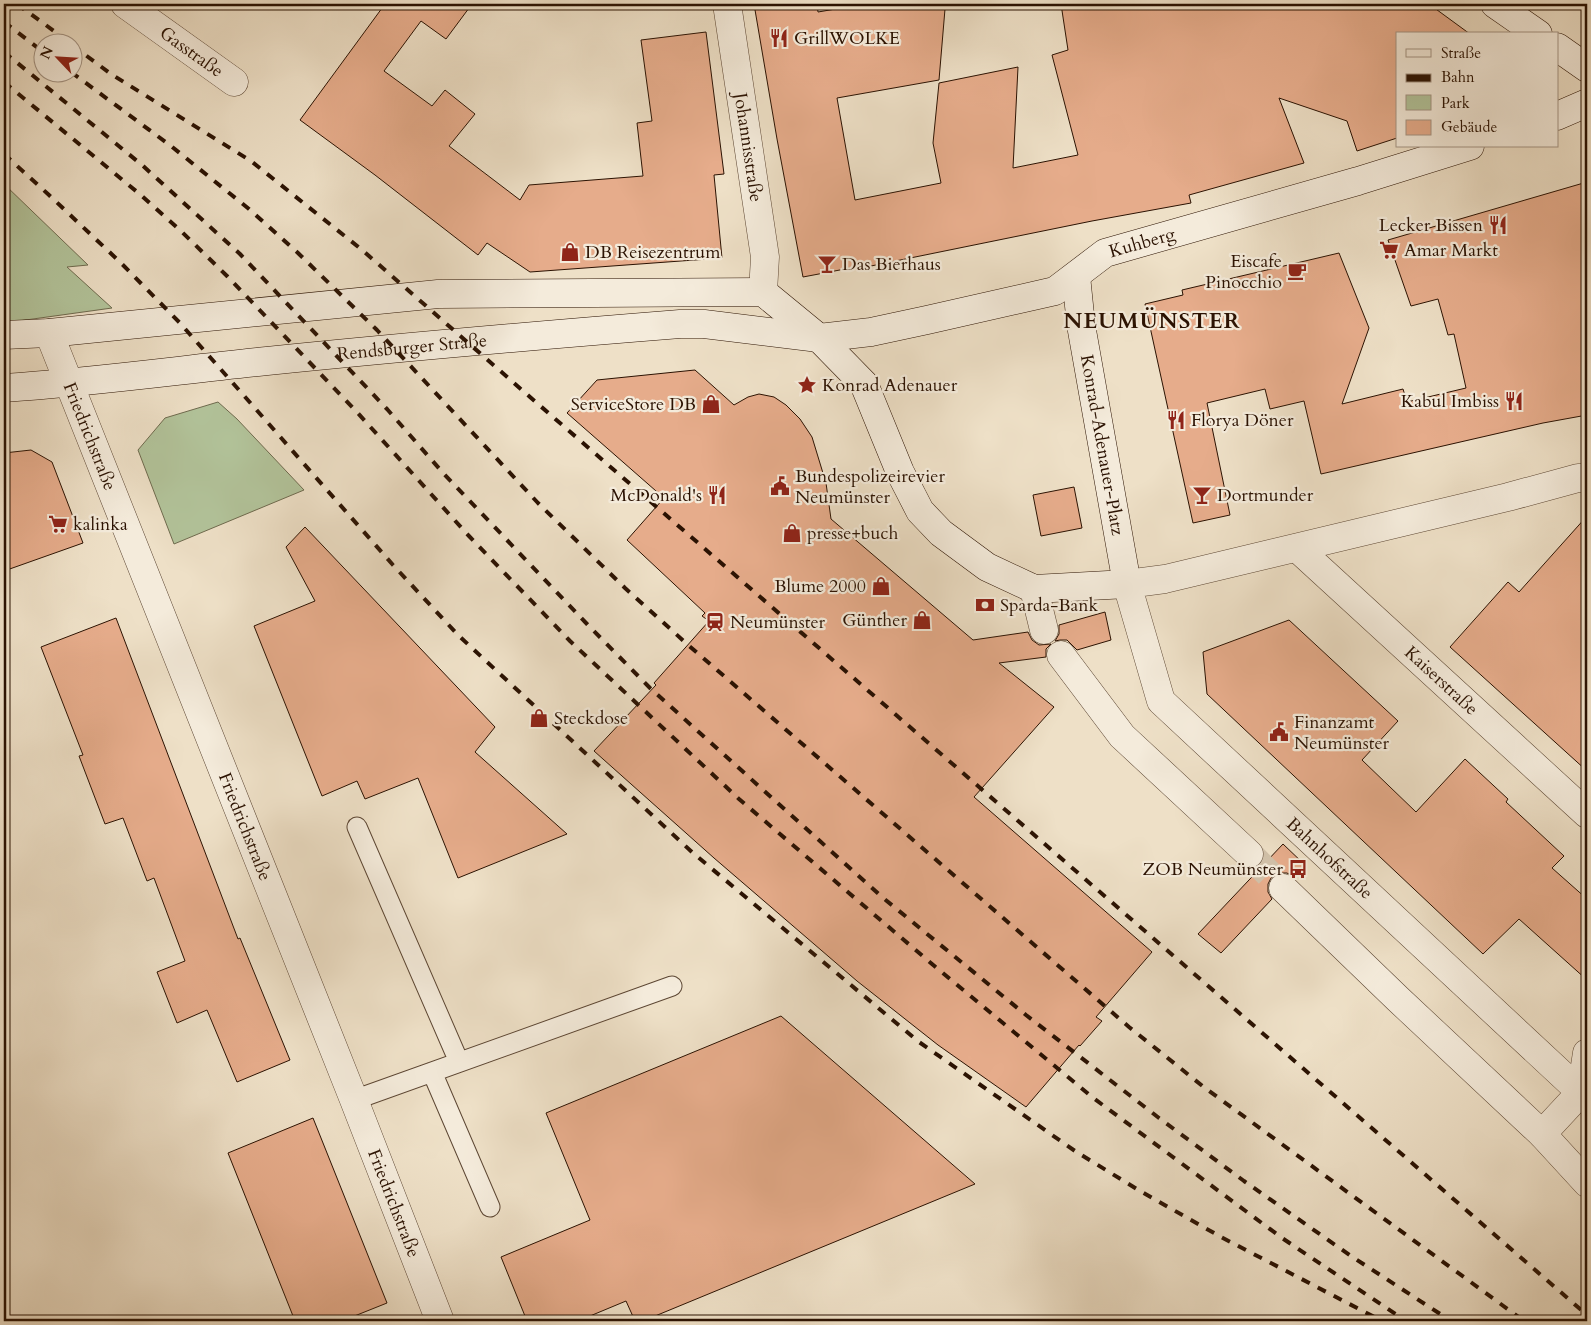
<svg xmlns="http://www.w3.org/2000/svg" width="1591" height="1325" viewBox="0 0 1591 1325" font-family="Cardo,serif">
<rect width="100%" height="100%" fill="#eee0c7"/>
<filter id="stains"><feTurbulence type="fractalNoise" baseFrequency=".004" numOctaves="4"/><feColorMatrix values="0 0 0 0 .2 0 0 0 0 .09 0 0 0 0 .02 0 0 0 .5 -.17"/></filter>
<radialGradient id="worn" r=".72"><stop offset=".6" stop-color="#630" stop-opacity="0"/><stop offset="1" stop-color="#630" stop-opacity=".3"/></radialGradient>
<path fill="#b2c39a" stroke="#6e6a4e" d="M4 184 88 265 67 267 112 308 4 323Z
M218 402 237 419 304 490 174 544 138 450 165 418Z"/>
<path fill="#e6ac8b" stroke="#2b1202" d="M385 4H472L446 39 421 21 384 71 432 106 445 90 475 114 449 146 520 200 529 185 643 176 637 123 652 121 641 40 706 32 724 174 714 175 722 258 530 272 487 243 478 255 375 175 300 120Z
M754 4H817L818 12 853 6 945 9 939 80 837 98 855 200 941 183 933 143 939 83 1018 67 1013 168 1078 155 1052 55 1068 50 1061 4H1429L1470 34H1397V138L1357 151 1347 121 1279 98 1304 163 1189 195 1191 203 1092 221 866 267V265L803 277 777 139Z
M1587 182V415L1543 423 1321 474 1304 401 1270 409 1265 389 1207 403 1230 515 1193 523 1145 304 1183 295 1182 290 1339 253 1369 328 1342 404 1403 389 1407 402 1466 388 1454 334 1448 335 1438 299 1411 306 1388 240Z
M695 370 734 405 748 397 759 394 774 397 786 405 800 419 812 437 826 483 831 519 973 640 1028 632 1032 640 1039 645 1051 644 1046 649V657L999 663 1054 707 974 797 1152 952 1096 1017 1102 1021 1080 1046 1079 1045 1026 1107 938 1045 857 981 714 858 594 751 656 685 654 683 709 621 702 616 705 613 627 540 664 498 567 413 597 380Z
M31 450 52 462 83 543 4 571V453Z
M1074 487 1082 528 1041 536 1033 495Z
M1587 516V771L1450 647 1508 582 1519 592Z
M305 527 495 727 475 752 567 834 458 878 418 778 365 799 357 781 322 796 254 626 315 601 286 547Z
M1105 612 1111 640 1077 650 1067 640H1060L1055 641 1059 634V625Z
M116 618 238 939 240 938 290 1060 237 1082 207 1010 177 1023 157 972 185 961 154 878 147 881 123 818 105 824 79 756 83 755 41 647Z
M1289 620 1398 721 1362 760 1416 812 1465 759 1508 799 1506 802 1564 856 1552 868 1587 899V980L1519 919 1483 954 1207 694 1203 652Z
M1283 844 1305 865 1294 877 1287 873H1279L1271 878 1268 884V892L1272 899 1221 953 1198 934Z
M781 1016 975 1184 643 1321H635L626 1301 578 1321H527L501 1257 590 1220 546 1113Z
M313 1118 387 1303 342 1321H295L228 1153Z"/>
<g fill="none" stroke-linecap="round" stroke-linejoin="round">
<path stroke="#d1c1a9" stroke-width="28" stroke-dasharray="28 14" stroke-linecap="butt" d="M1249 854 1283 888"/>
<g stroke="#5c4633" stroke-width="21">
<path id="lane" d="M357 827 459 1062
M432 1072 490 1207
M354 1100 672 986"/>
</g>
<g stroke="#5c4633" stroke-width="29">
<g id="street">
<path id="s1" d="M125 4 234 82"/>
<path id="s2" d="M727 4 765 257 763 292"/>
<path id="s3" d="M49 333 354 1100 440 1321"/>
<path id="s4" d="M1587 478H1578L1508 497 1165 579 1127 584 1161 701 1587 1098"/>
<path id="s5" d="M1297 548 1587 814"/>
<path d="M1034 589 1044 630"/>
<path d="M1061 655 1122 736 1249 854"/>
<path d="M1283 888 1398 999 1542 1134 1587 1183"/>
<path d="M1542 1134 1581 1092 1587 1053"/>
</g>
</g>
<g stroke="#2b1202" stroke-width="29">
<g id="secondary">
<path d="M1495 4 1538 34"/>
<path d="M1557 47 1587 68"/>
<path d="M1557 116 1587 103"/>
<path d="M4 335 49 333 438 294 763 292 819 338 864 384 900 472 920 511 941 533 987 567 1034 589 1127 584 1081 325 1076 276"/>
<path id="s6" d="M4 388C92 382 179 370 267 361 404 347 542 335 680 324H704L819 338 871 332 927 320 1055 291 1105 253 1358 181 1470 146"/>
</g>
</g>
<use href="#lane" stroke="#f4ebdb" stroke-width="19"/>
<use href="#street" stroke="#f4ebdb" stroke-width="28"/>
<use href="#secondary" stroke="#f4ebdb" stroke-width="28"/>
<path stroke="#2b1202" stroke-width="4" stroke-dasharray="9 9" stroke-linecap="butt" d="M17 4 69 42
M4 22 42 51
M72 45 111 74 251 161 361 249 530 397 1587 1315
M4 52 142 165 240 254 387 409 444 474 587 624 650 688 882 897 1026 1015 1159 1118 1244 1181 1351 1256 1451 1321
M71 72 171 146 249 209 298 253 377 330 538 503 625 588 687 644 1129 1027 1205 1088 1524 1321
M4 82 142 196 182 232 227 276 356 411 468 535 570 641 739 799 932 964 1092 1097 1282 1238 1406 1321
M4 154 49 195 121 263 180 323 393 565 458 635 693 853 919 1042 1075 1151 1140 1191 1221 1237 1382 1321"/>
</g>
<defs>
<g id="restaurant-bare" transform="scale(1.5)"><path d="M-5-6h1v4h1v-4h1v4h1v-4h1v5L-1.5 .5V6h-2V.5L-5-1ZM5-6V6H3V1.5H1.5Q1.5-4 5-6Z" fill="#8f2418" stroke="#f4ebdb" stroke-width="2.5" paint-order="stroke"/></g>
<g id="supermarket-bare" transform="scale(1.5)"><path d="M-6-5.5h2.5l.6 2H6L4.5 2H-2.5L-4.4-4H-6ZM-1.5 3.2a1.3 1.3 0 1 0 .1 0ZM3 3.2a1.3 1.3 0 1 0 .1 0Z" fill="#8f2418" stroke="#f4ebdb" stroke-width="2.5" paint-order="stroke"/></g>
<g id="shop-bare" transform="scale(1.5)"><path d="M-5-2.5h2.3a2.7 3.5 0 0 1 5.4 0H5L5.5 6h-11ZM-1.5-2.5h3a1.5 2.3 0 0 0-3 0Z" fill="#8f2418" stroke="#f4ebdb" stroke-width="2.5" paint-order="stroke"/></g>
<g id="bar-bare" transform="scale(1.5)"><path d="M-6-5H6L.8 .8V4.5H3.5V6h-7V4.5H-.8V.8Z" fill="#8f2418" stroke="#f4ebdb" stroke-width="2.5" paint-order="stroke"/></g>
<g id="cafe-bare" transform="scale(1.5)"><path d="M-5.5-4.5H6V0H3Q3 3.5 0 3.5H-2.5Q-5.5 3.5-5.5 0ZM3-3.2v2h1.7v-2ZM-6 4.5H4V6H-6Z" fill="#8f2418" stroke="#f4ebdb" stroke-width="2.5" paint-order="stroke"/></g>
<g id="sight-bare" transform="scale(1.5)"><path d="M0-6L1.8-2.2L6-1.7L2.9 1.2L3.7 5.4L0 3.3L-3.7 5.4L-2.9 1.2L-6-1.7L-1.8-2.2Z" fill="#8f2418" stroke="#f4ebdb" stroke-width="2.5" paint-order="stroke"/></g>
<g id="civic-bare" transform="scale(1.5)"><path d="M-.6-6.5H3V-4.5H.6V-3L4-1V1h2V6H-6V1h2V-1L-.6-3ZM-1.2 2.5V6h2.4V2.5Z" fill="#8f2418" stroke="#f4ebdb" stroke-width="2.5" paint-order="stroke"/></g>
<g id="bank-bare" transform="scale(1.5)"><path d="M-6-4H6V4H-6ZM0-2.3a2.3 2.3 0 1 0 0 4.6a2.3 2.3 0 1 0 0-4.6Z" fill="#8f2418" stroke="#f4ebdb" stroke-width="2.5" paint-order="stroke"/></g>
<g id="station-bare" transform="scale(1.5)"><path d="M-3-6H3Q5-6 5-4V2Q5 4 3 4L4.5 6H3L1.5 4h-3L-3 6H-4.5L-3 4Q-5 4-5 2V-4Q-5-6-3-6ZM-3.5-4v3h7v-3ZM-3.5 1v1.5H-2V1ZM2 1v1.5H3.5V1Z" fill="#8f2418" stroke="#f4ebdb" stroke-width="2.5" paint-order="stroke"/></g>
<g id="bus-bare" transform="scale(1.5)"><path d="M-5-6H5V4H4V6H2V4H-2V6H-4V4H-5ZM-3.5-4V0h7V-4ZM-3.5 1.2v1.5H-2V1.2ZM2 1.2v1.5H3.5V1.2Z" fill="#8f2418" stroke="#f4ebdb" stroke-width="2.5" paint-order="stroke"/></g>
</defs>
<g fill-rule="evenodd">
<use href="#restaurant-bare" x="779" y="38"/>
<use href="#restaurant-bare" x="1498" y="225"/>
<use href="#supermarket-bare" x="1389" y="250"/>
<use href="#shop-bare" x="570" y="252"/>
<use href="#bar-bare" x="827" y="264"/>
<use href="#cafe-bare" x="1297" y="271"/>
<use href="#sight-bare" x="807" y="385"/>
<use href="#restaurant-bare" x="1514" y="401"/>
<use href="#shop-bare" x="711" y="404"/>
<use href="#restaurant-bare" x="1176" y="420"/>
<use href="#civic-bare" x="780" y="486"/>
<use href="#restaurant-bare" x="717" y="495"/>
<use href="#bar-bare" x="1202" y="495"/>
<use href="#supermarket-bare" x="58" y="524"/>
<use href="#shop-bare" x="792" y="533"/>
<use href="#shop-bare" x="881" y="586"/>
<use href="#bank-bare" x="985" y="605"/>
<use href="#shop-bare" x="922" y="620"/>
<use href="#station-bare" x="715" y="622"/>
<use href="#shop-bare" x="539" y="718"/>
<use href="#civic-bare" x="1279" y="732"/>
<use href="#bus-bare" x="1298" y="869"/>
</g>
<g text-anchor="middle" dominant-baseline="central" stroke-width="4.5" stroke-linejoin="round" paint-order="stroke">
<g font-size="18" fill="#2b1202" stroke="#f4ebdb" text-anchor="start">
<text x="794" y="38">GrillWOLKE</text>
<text x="1483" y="225" text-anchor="end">Lecker Bissen</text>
<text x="1404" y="250">Amar Markt</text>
<text x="585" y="252">DB Reisezentrum</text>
<text x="1282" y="261" text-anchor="end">Eiscafe<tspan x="1282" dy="21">Pinocchio</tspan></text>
<text x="842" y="264">Das Bierhaus</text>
<text x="822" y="385">Konrad Adenauer</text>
<text x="1499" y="401" text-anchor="end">Kabul Imbiss</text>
<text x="696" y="404" text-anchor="end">ServiceStore DB</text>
<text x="1191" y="420">Florya Döner</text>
<text x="795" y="476">Bundespolizeirevier<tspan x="795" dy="21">Neumünster</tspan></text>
<text x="702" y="495" text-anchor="end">McDonald's</text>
<text x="1217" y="495">Dortmunder</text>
<text x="73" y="524">kalinka</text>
<text x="807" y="533">presse+buch</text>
<text x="866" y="586" text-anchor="end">Blume 2000</text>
<text x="1000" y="605">Sparda-Bank</text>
<text x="907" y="620" text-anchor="end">Günther</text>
<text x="730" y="622">Neumünster</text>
<text x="554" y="718">Steckdose</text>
<text x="1294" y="722">Finanzamt<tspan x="1294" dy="21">Neumünster</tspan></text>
<text x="1283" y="869" text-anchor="end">ZOB Neumünster</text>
</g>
<g font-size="18" fill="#2b1202" stroke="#f4ebdb">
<text stroke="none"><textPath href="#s1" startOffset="82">Gasstraße</textPath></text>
<text stroke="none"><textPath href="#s2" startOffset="145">Johannisstraße</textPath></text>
<text stroke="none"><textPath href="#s6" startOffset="1161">Kuhberg</textPath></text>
<text stroke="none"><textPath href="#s6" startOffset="410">Rendsburger Straße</textPath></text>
<text stroke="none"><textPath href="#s3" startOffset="111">Friedrichstraße</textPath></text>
<text transform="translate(1102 445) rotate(80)">Konrad-Adenauer-Platz</text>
<text stroke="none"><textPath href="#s5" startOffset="196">Kaiserstraße</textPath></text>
<text stroke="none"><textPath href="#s3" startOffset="531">Friedrichstraße</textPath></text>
<text stroke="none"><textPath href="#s4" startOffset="825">Bahnhofstraße</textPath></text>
<text stroke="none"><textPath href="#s3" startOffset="936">Friedrichstraße</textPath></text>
</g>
<g font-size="22" font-weight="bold" letter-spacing="1" fill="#2b1202" stroke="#f4ebdb">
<text x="1152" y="321">NEUMÜNSTER</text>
</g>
</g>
<rect width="1591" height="1325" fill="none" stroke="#eee0c7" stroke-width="20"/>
<rect x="5" y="5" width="1581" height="1315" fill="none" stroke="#2b1202" stroke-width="2.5"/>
<rect x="10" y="10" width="1571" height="1305" fill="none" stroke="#2b1202"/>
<rect x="1396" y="32" width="162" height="115" fill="#f4ebdb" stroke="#a49484"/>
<rect x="1406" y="49" width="25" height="8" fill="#f4ebdb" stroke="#a49484"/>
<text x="1441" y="58" font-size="15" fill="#2b1202">Straße</text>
<rect x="1406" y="74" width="25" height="8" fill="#2b1202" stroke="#a49484"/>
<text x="1441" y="82" font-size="15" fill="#2b1202">Bahn</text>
<rect x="1406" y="95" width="25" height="15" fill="#b2c39a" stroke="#a49484"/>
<text x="1441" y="108" font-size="15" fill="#2b1202">Park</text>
<rect x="1406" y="120" width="25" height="15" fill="#e6ac8b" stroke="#a49484"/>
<text x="1441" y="132" font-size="15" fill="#2b1202">Gebäude</text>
<g transform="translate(58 58) rotate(295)"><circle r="24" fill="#f4ebdb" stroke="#a49484"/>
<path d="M0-4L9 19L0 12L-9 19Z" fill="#8f2418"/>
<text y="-8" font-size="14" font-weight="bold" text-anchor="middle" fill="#2b1202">N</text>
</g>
<rect width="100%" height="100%" filter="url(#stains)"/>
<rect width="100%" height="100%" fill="url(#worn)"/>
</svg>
